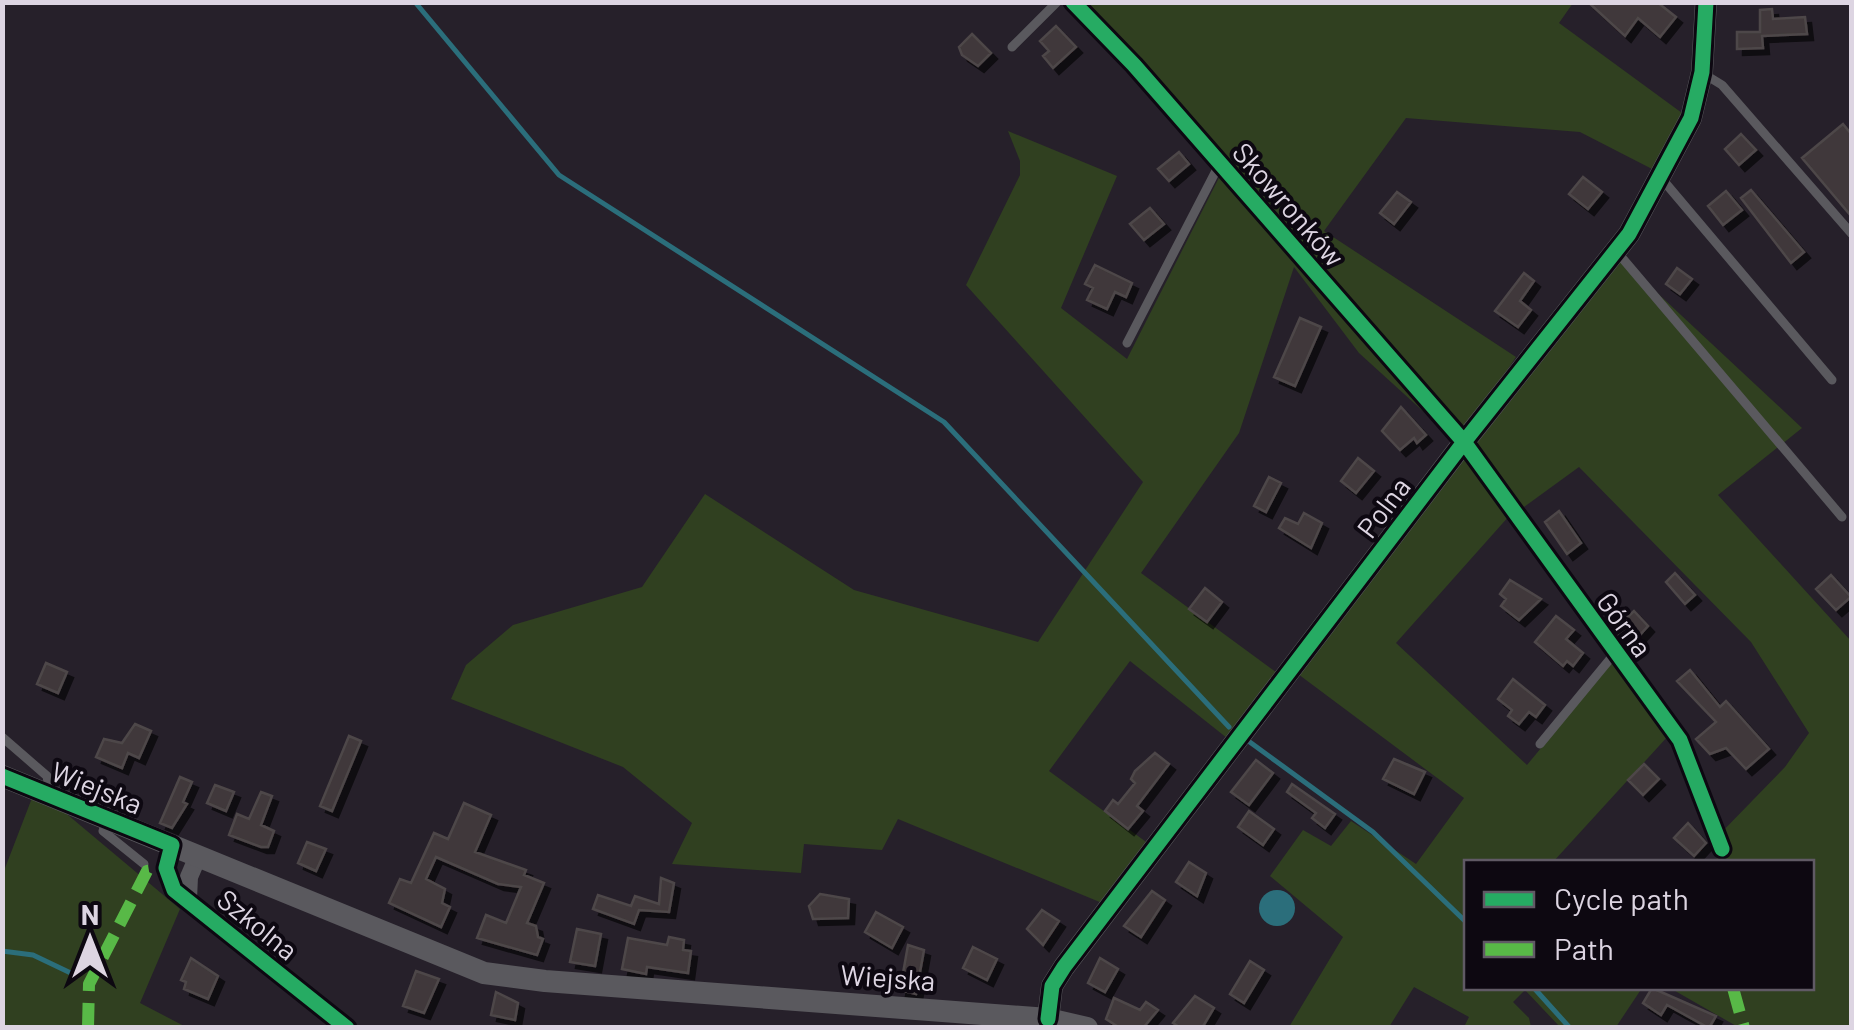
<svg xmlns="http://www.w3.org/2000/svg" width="1854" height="1030" viewBox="0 0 1854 1030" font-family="Barlow,sans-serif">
<defs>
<filter id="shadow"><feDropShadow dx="6" dy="6" stdDeviation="0" flood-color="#0009"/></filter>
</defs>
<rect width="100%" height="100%" fill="#26202a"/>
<path fill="#304020" d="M1082 3H1573L1559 23 1682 113 1654 170 1580 132 1406 118 1324 231 1516 357 1458 443 1359 353 1294 267 1239 433 1141 573 1284 678 1232 742 1130 661 1049 771 1153 847 1107 905 898 819 882 850 804 844 801 873 672 864 692 823 623 767 451 699 466 665 513 625 642 587 705 494 854 590 1038 642 1143 482 966 285 1020 175V161L1008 131 1117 176 1061 308 1127 359 1228 160Z
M1621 259 1802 428 1718 495 1851 641V1027H1738L1670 988H1812V862H1717L1716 838 1785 767 1809 733 1751 642 1579 467 1517 512 1476 444Z
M1464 458 1510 515 1396 643 1527 765 1613 661 1669 735 1553 862H1466V988H1642L1616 1027H1560L1525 990 1513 1002 1529 1018 1531 1027H1464L1469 1017 1414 987 1389 1027H1289L1343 937 1270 876 1303 830 1331 846 1351 821 1416 864 1464 798 1294 671Z
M32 798 62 810 180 909 140 1003 186 1027H3L2 876Z"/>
<path fill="#2b6e7b" d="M1259 908a18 18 0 1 1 36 0a18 18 0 1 1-36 0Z"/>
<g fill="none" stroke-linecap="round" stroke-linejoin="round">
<path stroke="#2b6e7b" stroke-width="5" d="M415 2 559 175 944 422 1229 727
M1247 740 1373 832 1466 922
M2 951 33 955 77 976
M1534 988 1570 1028"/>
</g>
<path fill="#3f393a" stroke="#4e4748" stroke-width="2.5" filter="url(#shadow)" d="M1588 2H1657L1676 17 1660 37 1638 18 1625 36Z
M1772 9 1773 19 1805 17 1807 34 1762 36 1763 48 1737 49V32H1760V10Z
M1056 26 1076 47 1053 68 1043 56 1049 51 1040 41Z
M972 34 991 53 978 66 962 55 959 47Z
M1843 124 1852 135V217L1802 158Z
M1741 134 1756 150 1739 165 1725 149Z
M1179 152 1189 164 1169 181 1158 169Z
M1583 177 1602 192 1588 209 1569 194Z
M1751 190 1804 252 1791 263 1741 198Z
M1726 191 1742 210 1723 225 1708 206Z
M1397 192 1411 202 1394 224 1380 213Z
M1150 208 1164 224 1144 240 1130 224Z
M1095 265 1132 283 1126 297 1115 292 1107 309 1087 300 1093 288 1085 284Z
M1677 268 1692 279 1680 294 1666 284Z
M1524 273 1534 281 1520 301 1531 310 1518 327 1495 311Z
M1300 318 1321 327 1295 386 1274 377Z
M1401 407 1426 435 1417 443 1414 438 1400 450 1382 431Z
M1358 458 1374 471 1356 493 1341 481Z
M1269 477 1281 483 1266 512 1254 506Z
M1559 511 1581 543 1567 554 1545 522Z
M1304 513 1322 523 1311 548 1279 528 1285 518 1298 524Z
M1675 573 1695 595 1685 604 1666 582Z
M1831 575 1851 597 1836 610 1816 589Z
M1510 580 1541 599 1519 620 1501 606 1506 599 1500 594Z
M1205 588 1222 602 1207 622 1189 609Z
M1634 611 1648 626 1629 647 1615 629Z
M1556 616 1574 630 1566 639 1583 653 1573 666 1567 661 1563 666 1535 642Z
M46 663 67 672 58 693 37 684Z
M1690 670 1720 707 1726 701 1769 749 1746 769 1726 748 1710 754 1696 739 1716 722 1677 681Z
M1513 679 1545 705 1536 717 1529 712 1519 724 1508 716 1512 710 1498 699Z
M135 724 151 731 139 758 128 753 122 768 96 757 104 739 122 743Z
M349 736 361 741 332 811 320 806Z
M1155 753 1169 764 1137 806 1143 811 1128 829 1105 811 1113 800 1118 804 1135 783 1131 779 1135 771Z
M1394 759 1425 772 1414 794 1383 779Z
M1256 760 1273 773 1249 805 1231 792Z
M1644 764 1659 779 1643 795 1628 780Z
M180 777 192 782 183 802 187 804 172 828 160 823Z
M1292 784 1335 814 1325 828 1312 818 1316 813 1287 792Z
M215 785 234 792 226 811 207 803Z
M261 792 272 796 261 825 274 831 268 847H261L229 835 237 814 249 819Z
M464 803 491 815 475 852 526 870 524 875 544 883 527 923 536 926 538 937 543 939 537 955 477 938 486 915 506 923 521 887 498 884 436 857 426 879 445 889 442 903 450 907 441 927 389 903 400 879 411 883 434 833 448 839Z
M1249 811 1274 829 1263 845 1238 827Z
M1688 823 1706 843 1694 856 1674 838Z
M307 842 326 849 316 871 298 863Z
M1189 862 1206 873 1197 896 1176 882Z
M661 878 674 883 669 912 639 910 634 924 593 909 598 895 631 906 635 896 659 904Z
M1152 891 1165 900 1141 937 1124 926Z
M820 894 849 899 848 918 813 919 809 906Z
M1042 910 1059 921 1043 945 1027 929Z
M876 912 903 927 892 948 865 932Z
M577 929 601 934 595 966 570 962Z
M669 937 684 940 683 950 691 951 688 973 647 967 646 974 622 969 628 938 667 945Z
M908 945 924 950 916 994 900 990Z
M973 947 997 959 987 980 963 968Z
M191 958 218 976 208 999 184 989 186 982 181 980Z
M1100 958 1118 969 1105 992 1088 983Z
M1250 961 1264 970 1244 1003 1230 994Z
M416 971 439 979 424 1013 403 1006Z
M1652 988 1716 1016 1709 1028 1667 1005 1661 1015 1643 1003Z
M496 992 518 1003 515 1020 491 1015Z
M1195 996 1214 1008 1202 1028H1181L1173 1023Z
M1114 998 1140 1010 1146 1002 1158 1010 1143 1028H1120L1106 1019Z"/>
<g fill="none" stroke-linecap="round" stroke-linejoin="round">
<path stroke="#5a595e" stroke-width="9" d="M1012 47 1057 2
M1704 74 1722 85 1852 234
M1662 179 1832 380
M1618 253 1842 517
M1127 343 1220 163
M2 737 47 776 50 794
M1540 744 1615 653
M106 821 103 831 144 864"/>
<path stroke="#5a595e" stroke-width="18" d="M1073 2 1134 65 1464 442 1680 740 1722 849
M172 845 166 868 174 890 347 1028
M188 899 189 877 198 856"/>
<path stroke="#5a595e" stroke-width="22" d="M2 776 484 973 545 981 1048 1019 1087 1028
M1048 1019 1052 986 1064 967 1464 442 1629 234 1691 118 1702 72 1706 2"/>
<path stroke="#58b947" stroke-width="12" stroke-dasharray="25 12" stroke-linecap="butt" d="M1733 988 1744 1028
M88 1028 89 984 147 871 166 868"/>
<g stroke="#0d0811" stroke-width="21">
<path id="cycleway" d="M1073 2 1134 65 1464 442 1680 740 1722 849
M2 776 172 845 166 868 174 890 347 1028
M1048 1019 1052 986 1064 967 1464 442 1629 234 1691 118 1702 72 1706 2"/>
</g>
<use href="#cycleway" stroke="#26ab63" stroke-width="15"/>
</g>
<g text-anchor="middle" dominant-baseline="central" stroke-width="8" stroke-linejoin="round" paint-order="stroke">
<g font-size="28" fill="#ddd5e2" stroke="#0d0811">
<text transform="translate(1289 204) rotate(49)">Skowronków</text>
<text transform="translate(1383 507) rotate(-53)">Polna</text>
<text transform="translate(1625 624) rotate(54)">Górna</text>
<text transform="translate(97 787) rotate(22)">Wiejska</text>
<text transform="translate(258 924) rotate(39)">Szkolna</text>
<text transform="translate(888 977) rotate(4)">Wiejska</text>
</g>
</g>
<rect width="1854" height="1030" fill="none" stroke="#ddd5e2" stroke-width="10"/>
<rect x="1464" y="860" width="350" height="130" fill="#0d0811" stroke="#605a65" stroke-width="2.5"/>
<rect x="1484" y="892" width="50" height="15" fill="#26ab63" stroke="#605a65" stroke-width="2.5"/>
<text x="1554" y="910" font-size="30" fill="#ddd5e2">Cycle path</text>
<rect x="1484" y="942" width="50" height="15" fill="#58b947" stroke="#605a65" stroke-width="2.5"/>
<text x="1554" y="960" font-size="30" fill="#ddd5e2">Path</text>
<g transform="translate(90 940)" stroke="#0d0811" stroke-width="8" paint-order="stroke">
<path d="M0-8L18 38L0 25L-18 38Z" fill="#ddd5e2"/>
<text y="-15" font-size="28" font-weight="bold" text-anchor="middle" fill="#ddd5e2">N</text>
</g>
</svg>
